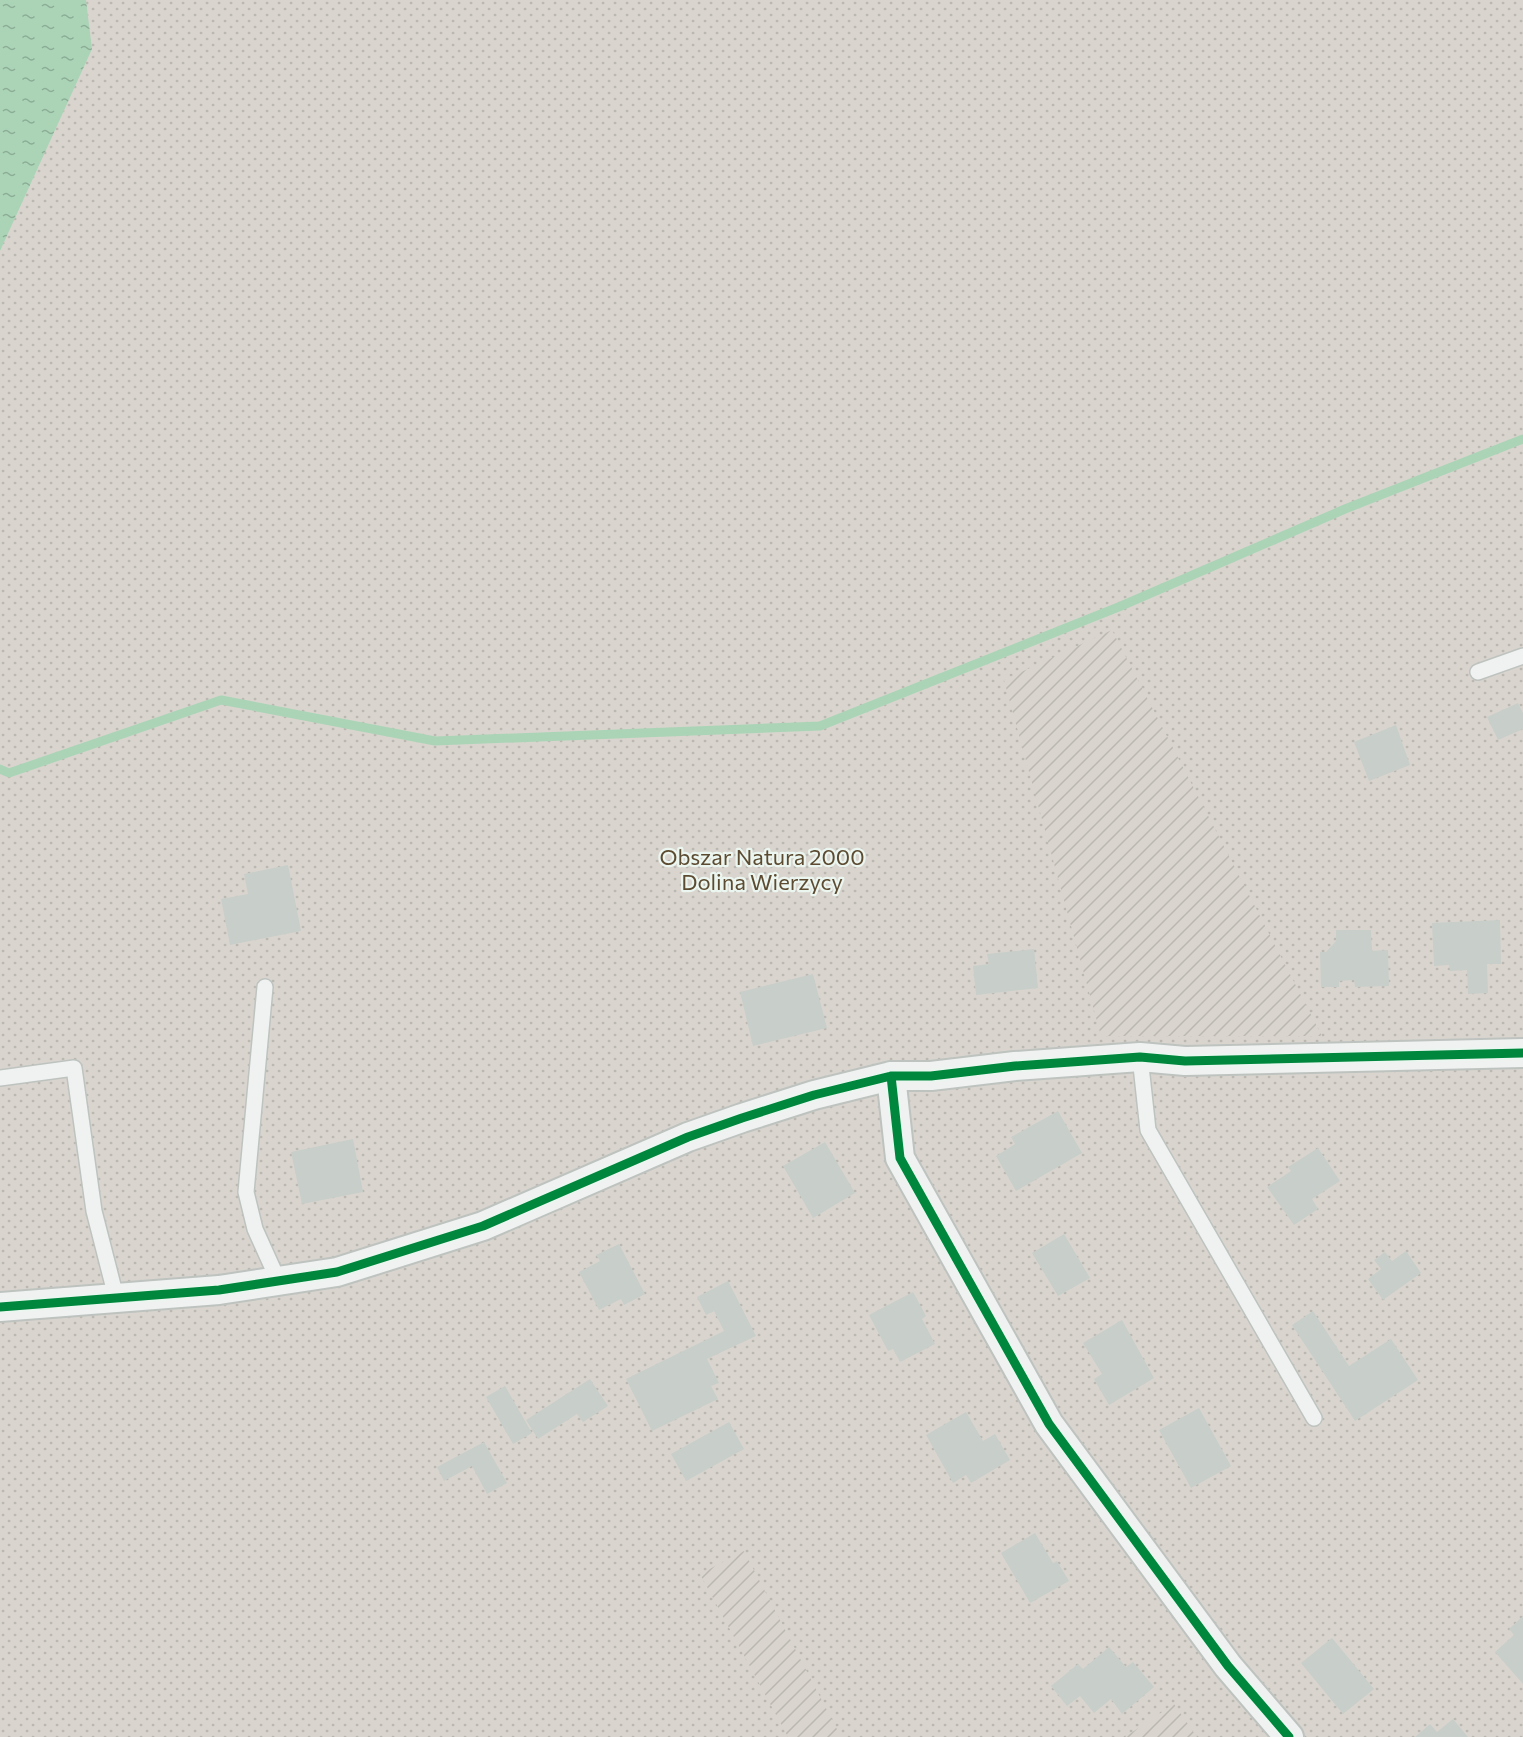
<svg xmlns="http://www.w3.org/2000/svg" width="1523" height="1737" viewBox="0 0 1523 1737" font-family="Commissioner,sans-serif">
<defs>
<pattern id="park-dots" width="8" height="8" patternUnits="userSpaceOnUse" patternTransform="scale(1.5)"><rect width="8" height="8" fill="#d9d5ce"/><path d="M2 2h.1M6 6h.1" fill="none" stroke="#bab8b1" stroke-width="1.8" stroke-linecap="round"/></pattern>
<pattern id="garden-furrows" width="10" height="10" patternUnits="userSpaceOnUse" patternTransform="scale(1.5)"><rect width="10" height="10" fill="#d9d5ce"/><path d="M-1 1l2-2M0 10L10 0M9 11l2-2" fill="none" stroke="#bab8b1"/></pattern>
<pattern id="water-ripples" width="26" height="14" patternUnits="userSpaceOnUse" patternTransform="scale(1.5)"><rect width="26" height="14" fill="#abd4b7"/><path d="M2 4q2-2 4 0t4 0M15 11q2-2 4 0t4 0" fill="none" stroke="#8bad95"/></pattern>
</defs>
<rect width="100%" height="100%" fill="#e0e5e2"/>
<path fill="url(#park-dots)" d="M0 0H1523V1737H0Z"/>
<path fill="url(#garden-furrows)" d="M1112 630 1322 1036H1101L1004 680Z
M744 1551 841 1737H788L700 1574Z
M1174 1704 1197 1737H1125Z"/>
<path fill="url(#water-ripples)" d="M0 0H86L92 49 0 251Z"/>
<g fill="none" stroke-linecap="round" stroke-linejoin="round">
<path stroke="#abd4b7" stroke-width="9" d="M0 769 9 773 221 700 435 741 820 726 1121 606 1345 509 1523 439"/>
</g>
<path fill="#c8ceca" d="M1518 703 1523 713V729L1498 740 1487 717Z
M1396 725 1410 765 1369 781 1354 742Z
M288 865 301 931 230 945 221 899 248 894 244 874Z
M1500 920 1501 964H1487L1488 993 1468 994 1467 970 1450 971 1449 965 1434 966 1432 923Z
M1336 930H1371L1372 951 1388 950 1389 986 1355 987 1354 980 1339 981V987H1321L1320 952H1326L1336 941Z
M1034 949 1038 988 976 995 973 966 989 964 987 954Z
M813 974 827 1028 753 1046 740 992Z
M1058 1111 1082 1153 1016 1191 996 1156 1015 1144 1011 1137Z
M353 1139 363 1192 302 1204 291 1152Z
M825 1142 855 1193 813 1218 783 1166Z
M1318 1148 1340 1181 1312 1199 1318 1209 1294 1225 1267 1187 1291 1171 1288 1167Z
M1064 1234 1090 1278 1058 1296 1032 1253Z
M619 1244 645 1294 624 1305 621 1299 599 1310 579 1272 600 1261 596 1255Z
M1406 1251 1421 1273 1383 1300 1368 1279 1381 1269 1374 1260 1385 1252 1392 1261Z
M728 1281 756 1336 707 1359 719 1383 711 1386 718 1399 652 1431 626 1379 724 1331 714 1311 706 1315 697 1297Z
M913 1292 926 1316 922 1319 935 1344 900 1362 893 1349 888 1351 869 1315Z
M1313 1311 1349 1366 1391 1339 1418 1380 1355 1421 1292 1325Z
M1122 1320 1154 1378 1109 1405 1094 1379 1102 1374 1083 1343Z
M590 1379 608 1406 583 1422 577 1414 538 1439 526 1420Z
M505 1386 532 1433 513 1444 486 1397Z
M1199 1408 1231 1466 1191 1488 1159 1430Z
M966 1412 983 1441 995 1434 1010 1460 971 1483 966 1475 953 1483 926 1435Z
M729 1422 744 1449 686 1481 671 1454Z
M484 1442 507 1483 487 1494 472 1466 444 1481 437 1467Z
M1035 1533 1053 1563 1057 1561 1069 1581 1030 1603 1001 1553Z
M1523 1616V1684L1495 1652 1514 1635 1509 1629Z
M1332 1638 1374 1689 1343 1714 1301 1663Z
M1109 1647 1126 1667 1133 1662 1154 1687 1122 1714 1111 1699 1094 1713 1080 1696 1067 1706 1051 1686 1078 1664 1083 1669Z
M1453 1719 1468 1737H1415L1430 1724 1437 1732Z"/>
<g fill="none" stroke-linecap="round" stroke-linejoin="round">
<g stroke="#bec3c0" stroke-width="18">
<path id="lane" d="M1478 672 1523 656
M265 987 246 1192 255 1229 278 1280
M1140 1057 1148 1130 1314 1418
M0 1078 74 1068 94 1211 116 1297"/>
</g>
<g stroke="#bec3c0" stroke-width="32">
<path id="street" d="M891 1076 900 1158 1049 1424 1228 1666 1289 1737
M0 1307 219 1290 337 1272 483 1226 688 1137 742 1118 814 1095 891 1076H931L1015 1066 1140 1057 1185 1061 1523 1053"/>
</g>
<use href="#lane" stroke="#eff2f0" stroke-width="15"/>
<use href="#street" stroke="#eff2f0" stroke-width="28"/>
<g stroke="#ecf6f0" stroke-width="13">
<path id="cycleway" d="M891 1076 900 1158 1049 1424 1228 1666 1289 1737
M0 1307 219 1290 337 1272 483 1226 688 1137 742 1118 814 1095 891 1076H931L1015 1066 1140 1057 1185 1061 1523 1053"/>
</g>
<use href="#cycleway" stroke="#00873e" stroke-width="9"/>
</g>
<g text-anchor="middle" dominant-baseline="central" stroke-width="4.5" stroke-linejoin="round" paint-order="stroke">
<g font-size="22" fill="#5d4b31" stroke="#ecf6f0">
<text x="762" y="856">Obszar Natura 2000<tspan x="762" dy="25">Dolina Wierzycy</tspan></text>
</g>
</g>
</svg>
